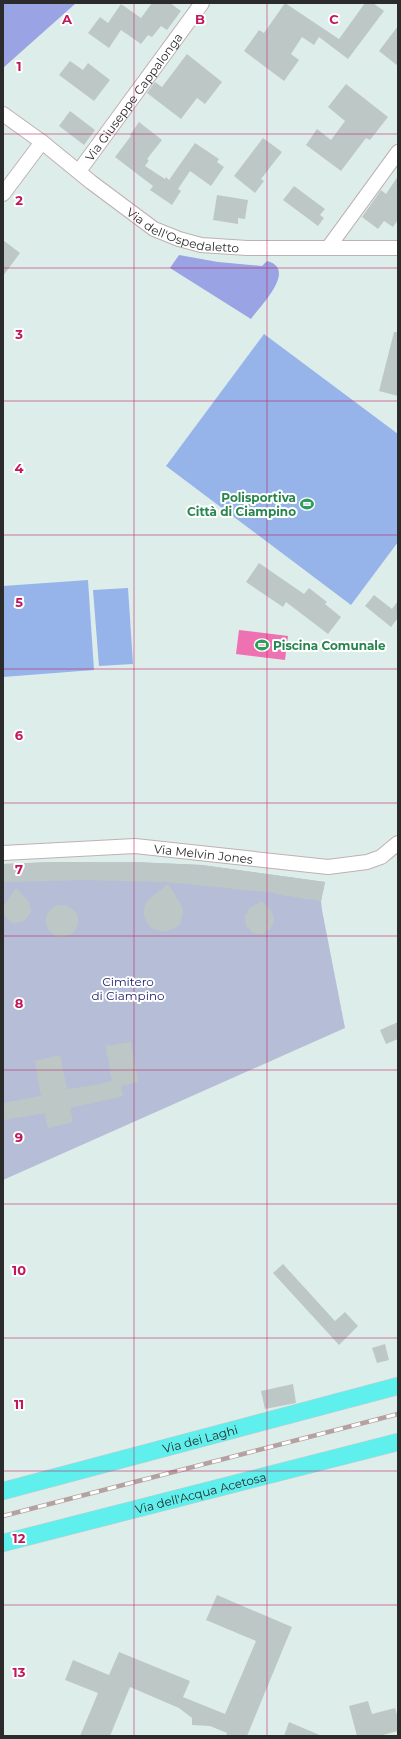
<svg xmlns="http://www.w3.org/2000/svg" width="401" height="1739" viewBox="0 0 401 1739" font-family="Montserrat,sans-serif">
<rect width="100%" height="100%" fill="#ddedea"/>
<path fill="#9aa3e3" d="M3 3H76L3 68Z
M179 255 218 262 262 266 267 261C298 269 260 306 251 319L170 268Z"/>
<path fill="#b5bed6" d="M53 862H133L202 865 325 882 321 901 322 910 345 1028 3 1180V864Z"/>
<path fill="#96b4ea" d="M264 334 398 434V542L351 605 166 466Z
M88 580 94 670 3 677V586Z
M128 588 133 664 99 666 93 590Z"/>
<path fill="#ee71b1" d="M239 630 288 636 285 660 236 654Z"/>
<path fill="#bdc8c6" d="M152 3H170L181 11 167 30 161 26 152 37 148 35 141 44 121 30 109 48 88 33 100 17 108 23 121 4 141 18Z
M285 3 339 39 365 3H373L384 11 348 59 319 37 314 45 302 37 291 54 299 60 284 81 244 51 259 30 264 33Z
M398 26V66L379 51Z
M187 54 222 82 205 104 197 98 181 119 147 93 155 82 162 87Z
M70 61 83 70 88 63 110 80 94 101 59 75Z
M346 84 388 117 370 140 366 138 341 171 306 145 317 129 331 140 345 121 328 107Z
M70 111 95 130 84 145 59 126Z
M139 122 162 140 147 159 149 160 145 166 165 179 166 177 169 180 195 143 219 159 217 162 224 167 211 186 190 171 178 189 181 191 172 205 150 190 153 186 115 157 131 136 130 135Z
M263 138 282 152 261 179 264 181 255 193 234 176Z
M398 176V220L393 227 384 221 378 229 362 217 381 190 386 194Z
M294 186 325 209 320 215 324 218 318 226 283 200Z
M217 195 248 200 245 219 238 218V224L213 220Z
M3 240 20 253 3 276Z
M394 332H398V396L379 391Z
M259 563 304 594 309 588 327 602 325 604 341 617 328 634 286 602 283 607 246 582Z
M374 595 392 609 398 601V618L391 627 365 606Z
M53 862H133L202 865 325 882 321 901 275 894 276 893 167 882 84 880 3 882V864Z
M168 884 181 905 183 911 180 924 175 928 163 932 151 928 144 917V911L145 904 149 899Z
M16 888 29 902 31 912 24 921 15 923 11 922 5 916 3 907Z
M262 901 272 912 274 921 270 929 262 934H257L253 933 246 926 245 916 250 908Z
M46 921a16 16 0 1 1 32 0a16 16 0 1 1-32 0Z
M398 1022V1039L386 1044 380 1030Z
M131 1042 138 1082 121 1086 123 1096 70 1108 73 1122 48 1128 45 1113 3 1120V1103L41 1096 35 1061 60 1055 67 1089 95 1085 112 1081 106 1046Z
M283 1264 335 1321 345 1312 358 1326 339 1345 273 1273Z
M385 1344 389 1360 377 1363 372 1348Z
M293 1384 296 1403 265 1409 261 1391Z
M217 1595 292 1627 247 1736H226L227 1733 210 1726 192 1725V1718L179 1708 130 1687 110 1736H80L98 1693 65 1680 73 1660 109 1675 119 1652 190 1681 183 1697 225 1714 256 1641 206 1620Z
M368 1701 372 1714 395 1708 398 1718V1731L379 1736H357L349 1706Z
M289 1722 322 1736H284Z"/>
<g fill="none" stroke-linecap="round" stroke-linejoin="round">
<g stroke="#bfb1b1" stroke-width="16">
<g id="minor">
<path id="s1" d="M3 114 42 142 91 182 154 229 179 239 201 245 247 248H398"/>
<path id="s2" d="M79 171 202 3"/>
<path d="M3 194 42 142"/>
<path d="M328 248 398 152"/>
<path id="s3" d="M3 853 135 846 328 867 367 862 381 857 398 843"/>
</g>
</g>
<g stroke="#c8c8c8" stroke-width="18">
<g id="major">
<path id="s4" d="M3 1491 398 1386"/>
<path id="s5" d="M3 1543 398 1442"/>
</g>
</g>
<use href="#minor" stroke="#fff" stroke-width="14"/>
<use href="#major" stroke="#5ff0ee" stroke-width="17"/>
<g stroke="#b5a2a0" stroke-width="4.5">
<path id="rail" d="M3 1516 398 1414"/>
</g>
<use href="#rail" stroke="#fff" stroke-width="3" stroke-dasharray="9" stroke-linecap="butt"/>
</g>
<path fill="none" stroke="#c2185b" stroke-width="1" stroke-opacity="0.55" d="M134 3V1736M267 3V1736M3 134H398M3 268H398M3 401H398M3 535H398M3 669H398M3 803H398M3 936H398M3 1070H398M3 1204H398M3 1338H398M3 1471H398M3 1605H398"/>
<defs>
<g id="stadium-bare" transform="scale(1.08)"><path d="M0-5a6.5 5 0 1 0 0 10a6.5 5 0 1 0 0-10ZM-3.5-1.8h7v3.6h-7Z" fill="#2e9e5b" stroke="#fff" stroke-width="2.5" paint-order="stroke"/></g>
</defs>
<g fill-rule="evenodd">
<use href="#stadium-bare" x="307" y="504"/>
<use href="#stadium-bare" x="262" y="645"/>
</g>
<g text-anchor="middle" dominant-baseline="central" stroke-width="4" stroke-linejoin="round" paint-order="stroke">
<g font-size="12" fill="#2b2b2b" stroke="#fff">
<text stroke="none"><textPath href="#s2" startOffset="92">Via Giuseppe Cappalonga</textPath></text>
<text stroke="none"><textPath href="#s1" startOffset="218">Via dell'Ospedaletto</textPath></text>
<text stroke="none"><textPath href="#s3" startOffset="201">Via Melvin Jones</textPath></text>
<text stroke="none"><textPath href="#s4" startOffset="204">Via dei Laghi</textPath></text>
<text stroke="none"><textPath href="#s5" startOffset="204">Via dell'Acqua Acetosa</textPath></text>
</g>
<g font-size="12" font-weight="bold" fill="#27864d" stroke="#fff" text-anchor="end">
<text x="296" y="497">Polisportiva<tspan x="296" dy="14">Città di Ciampino</tspan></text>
<text x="273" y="645" text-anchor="start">Piscina Comunale</text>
</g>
<g font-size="12" fill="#1c1b68" stroke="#fff">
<text x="128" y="981">Cimitero<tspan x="128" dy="14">di Ciampino</tspan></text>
</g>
</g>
<g font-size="13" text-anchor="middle" font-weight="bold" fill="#c2185b" stroke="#fff" stroke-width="4" stroke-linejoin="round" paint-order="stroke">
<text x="67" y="24">A</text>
<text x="200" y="24">B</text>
<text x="334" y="24">C</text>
<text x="19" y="71">1</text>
<text x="19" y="205">2</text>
<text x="19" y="339">3</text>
<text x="19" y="473">4</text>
<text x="19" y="607">5</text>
<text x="19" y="740">6</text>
<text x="19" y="874">7</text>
<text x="19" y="1008">8</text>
<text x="19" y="1142">9</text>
<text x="19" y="1275">10</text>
<text x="19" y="1409">11</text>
<text x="19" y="1543">12</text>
<text x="19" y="1677">13</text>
</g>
<rect width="401" height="1739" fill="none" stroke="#2b2b2b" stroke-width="8"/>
</svg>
